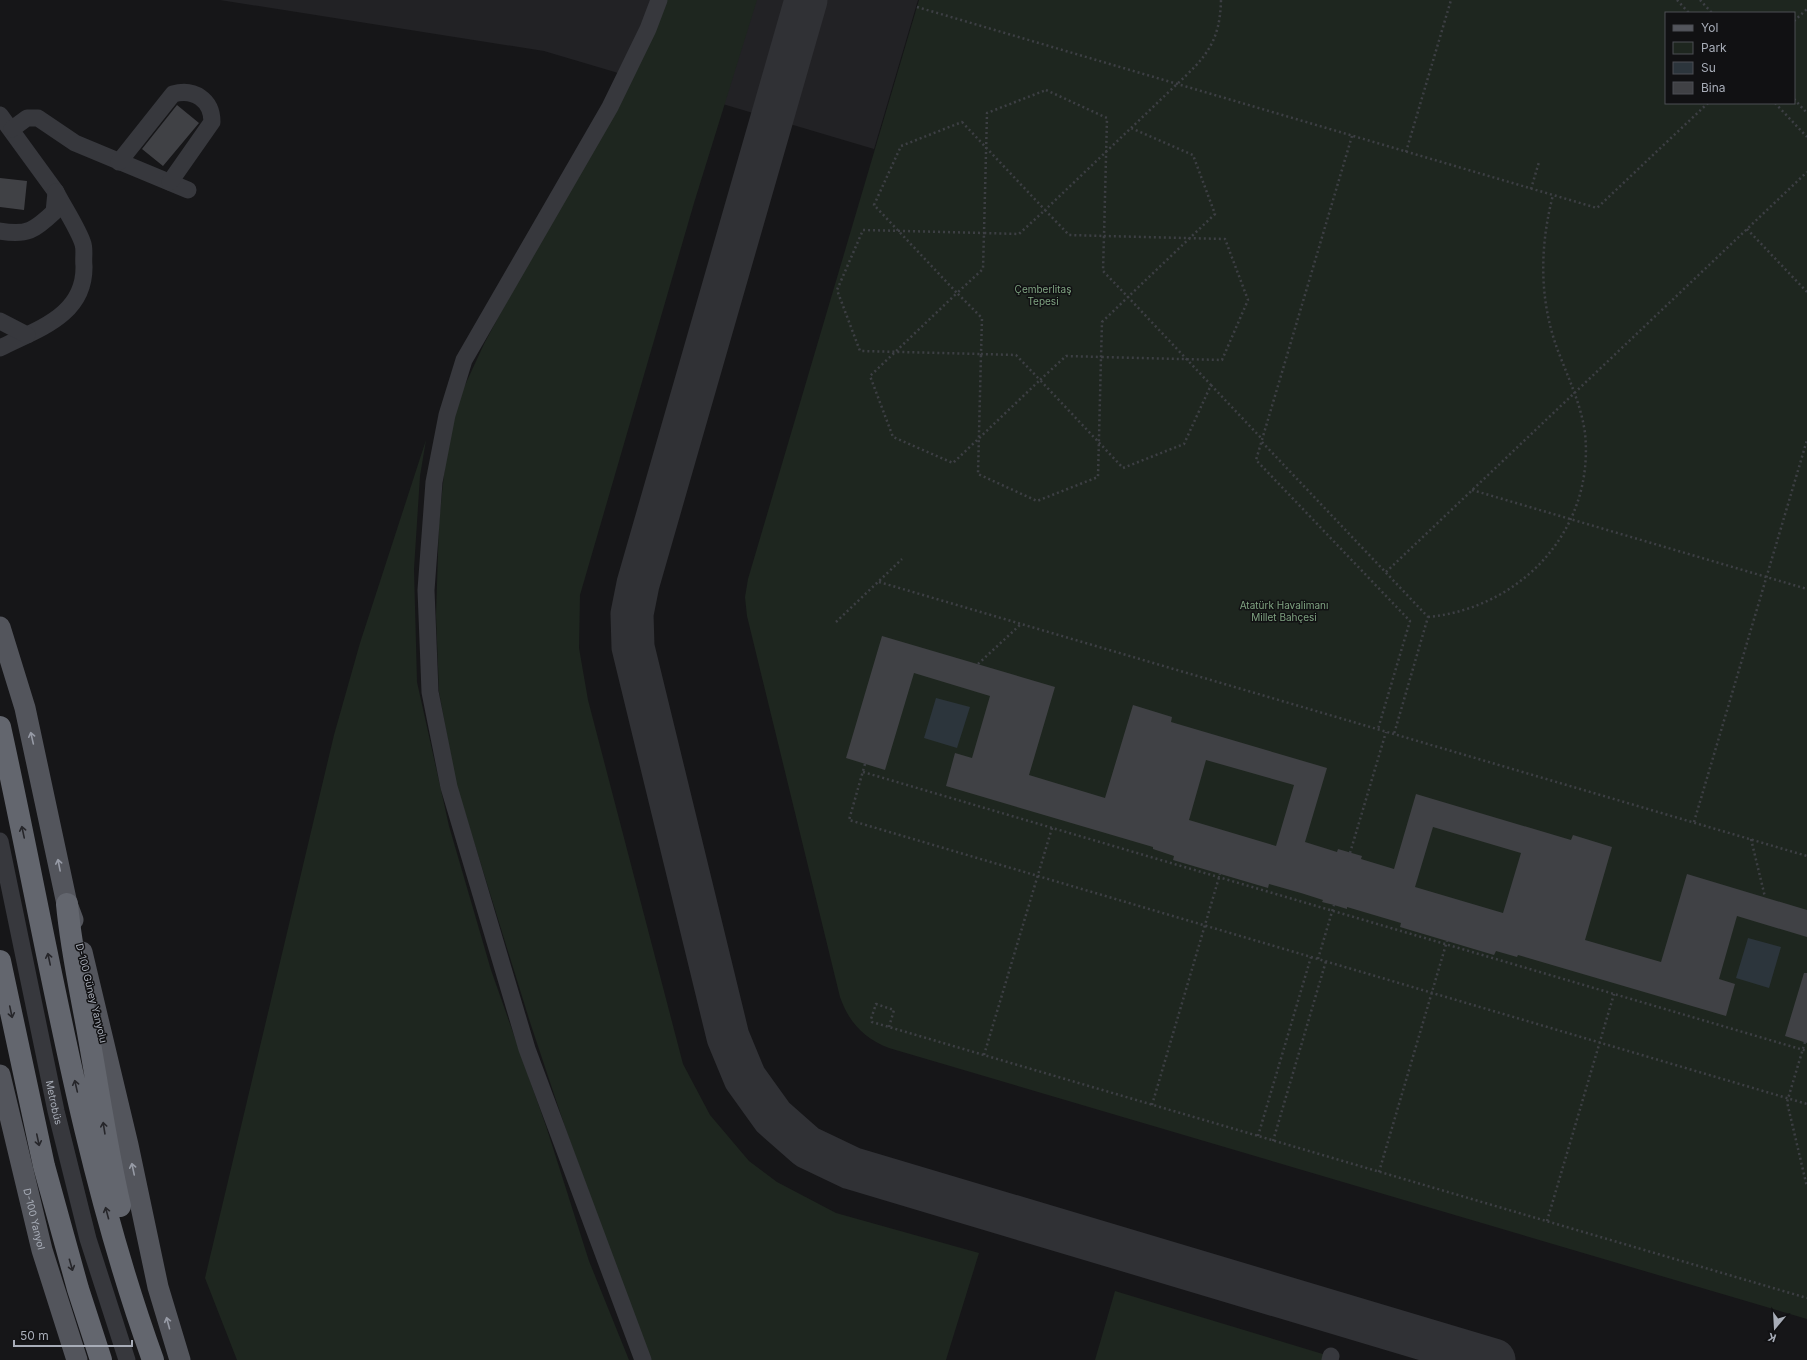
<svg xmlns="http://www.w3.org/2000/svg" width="1807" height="1360" viewBox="0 0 1807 1360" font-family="Inter,sans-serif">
<rect width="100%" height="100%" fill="#161618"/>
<path fill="#222225" d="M220 0H918L874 149 544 51Z"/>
<path fill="#1e261f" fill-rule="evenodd" d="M667 0H757L694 203 580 595 579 648 588 700 683 1064 710 1115 749 1161 777 1182 836 1213 979 1253 946 1360H650L566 1130 530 1022 456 784 439 692 436 615 439 522 446 455 459 398 484 344Z
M919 0H1807V1319L889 1048C863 1038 849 1022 840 997L747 616 745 597 748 579ZM1666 13H1794V103H1666Z
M426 440 420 476 414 569 417 682 449 826 491 970 546 1126 589 1261 629 1360H237L205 1278 334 735 360 643Z
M1115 1291 1326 1355 1325 1360H1095Z"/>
<path fill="#2c353c" d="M936 698 970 707 957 748 924 738Z
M1748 938 1781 947 1769 988 1736 978Z"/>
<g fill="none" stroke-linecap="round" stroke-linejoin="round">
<path stroke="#303135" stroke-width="43" d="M806 0 638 584 632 614 633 647 728 1037 745 1078 773 1117 807 1147 851 1168 1494 1360"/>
</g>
<path fill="#404145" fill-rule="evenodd" d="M177 105 199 123 163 166 142 149Z
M0 178 27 181 24 210 0 207Z
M882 636 1055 687 1029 775 1105 798 1133 705 1172 717 1171 722 1327 768 1305 842 1337 852 1338 849 1362 856 1361 859 1394 869 1416 794 1571 840 1573 835 1612 847 1585 940 1661 962 1687 874 1807 910V937L1737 916 1719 979 1735 984 1726 1016 1518 955 1517 957 1496 951 1494 955 1400 927 1401 923 1347 907V909L1334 905 1322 902 1323 900 1301 893 1269 884 1268 888 1173 860 1174 856 1153 849V847L946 786 955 753 972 758 990 696 914 673 885 770 846 758ZM1206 760 1294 785 1276 846 1189 820ZM1433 827 1521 853 1503 913 1415 887Z
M1804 973H1807V1043L1785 1036Z"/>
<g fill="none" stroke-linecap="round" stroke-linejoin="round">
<path stroke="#3d3f44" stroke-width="2.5" stroke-dasharray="2 3" stroke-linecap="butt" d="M1677 0 1689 13
M1700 0 1712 13
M917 7 1597 208 1708 103
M1794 21 1807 9
M1046 90 1107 118 1104 236 1225 239 1248 300 1222 360 1101 357 1098 477 1037 501 978 474 981 354 860 351 837 290 863 230 984 233 987 113Z
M1794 99 1807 113
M1775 103 1807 137
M962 122 1045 210 1131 128 1193 155 1215 214 1128 297 1211 385 1184 444 1123 468 1040 380 953 463 893 437 870 376 957 293 874 205 901 146Z
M1131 128C1146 114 1160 100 1175 86 1205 58 1220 43 1221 0
M1352 136 1256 460 1410 621 1378 729
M1406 152 1451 0
M1531 189 1539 162
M1045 210 1069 235 1104 236 1103 271 1128 297 1102 322 1101 357 1066 356 1040 380 1016 355 981 354 982 318 957 293 983 269 984 233 1019 234Z
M1747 229 1807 292
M1211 385 1262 439
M1262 442 1428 617 1394 734
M1472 490 1807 589
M1386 572 1807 172
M879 582 1807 856
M1428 617C1522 608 1595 529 1585 433 1581 405 1570 382 1560 356 1539 304 1539 249 1553 195
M836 622 902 559
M978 664 1021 624
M865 764 849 820 1807 1104
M863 772 1807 1051
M1694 822 1807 440
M1751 839 1765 897
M1350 853 1386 732
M1318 959 1334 905
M889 1027 894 1010 876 1004 871 1019 872 1022 1807 1298
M1805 1042 1787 1102 1807 1187
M984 1055 1052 828
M1152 1105 1220 874
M1258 1136 1311 957
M1273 1141 1326 961
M1379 1172 1447 941
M1547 1221 1614 994"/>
<g stroke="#37383d" stroke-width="17">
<path d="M0 115 56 192"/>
<path d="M12 129 27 118H38L75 143 188 190"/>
<path d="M119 162 173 94C194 88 212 100 212 122L170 182"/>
<path d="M0 231C27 236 35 230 54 212L56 192C63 206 79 230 83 244 85 250 83 259 84 266 85 316 37 329 0 348"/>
<path d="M0 321 27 335"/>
<path id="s1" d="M0 841 56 1111 88 1239 127 1360"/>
<path d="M643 1360 527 1049 449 787 430 692 426 590 434 482 447 415 464 360 610 107 648 29 659 0"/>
<path d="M1330 1360 1331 1356"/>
</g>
<g stroke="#53555c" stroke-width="21">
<path d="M0 627 25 708 67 904 73 920"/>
<path d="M82 952 128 1145 158 1287 180 1360"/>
<path id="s2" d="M0 1075 42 1250 77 1360"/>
</g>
<path stroke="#63666e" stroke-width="22" d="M0 727C47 939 79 1156 153 1360
M67 904C71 949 81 993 89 1038 99 1094 107 1150 120 1206
M0 961 44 1166 78 1289 101 1360"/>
</g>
<defs><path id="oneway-shaft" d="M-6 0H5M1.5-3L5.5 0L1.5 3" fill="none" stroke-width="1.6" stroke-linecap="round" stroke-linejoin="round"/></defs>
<g stroke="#979ba6">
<use href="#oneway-shaft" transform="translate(32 738) rotate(-103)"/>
<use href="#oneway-shaft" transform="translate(59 865) rotate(-101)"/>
<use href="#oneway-shaft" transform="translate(133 1169) rotate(-102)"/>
<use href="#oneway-shaft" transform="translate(168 1323) rotate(-105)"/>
</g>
<g stroke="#26262a">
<use href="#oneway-shaft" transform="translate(23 832) rotate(-102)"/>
<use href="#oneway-shaft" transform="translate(49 959) rotate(-102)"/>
<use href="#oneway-shaft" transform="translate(11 1012) rotate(78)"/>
<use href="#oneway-shaft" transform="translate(76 1086) rotate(-103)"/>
<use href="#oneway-shaft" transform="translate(104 1128) rotate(-99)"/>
<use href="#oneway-shaft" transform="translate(38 1140) rotate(78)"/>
<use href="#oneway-shaft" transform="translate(107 1213) rotate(-105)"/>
<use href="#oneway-shaft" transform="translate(71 1265) rotate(74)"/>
</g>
<g text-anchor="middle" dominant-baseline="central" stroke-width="3" stroke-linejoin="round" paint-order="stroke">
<g font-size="10" fill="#7fa381" stroke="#111113">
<text x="1043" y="289">Çemberlitaş<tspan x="1043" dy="12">Tepesi</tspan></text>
<text x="1284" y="605">Atatürk Havalimanı<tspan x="1284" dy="12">Millet Bahçesi</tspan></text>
</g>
<g font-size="10" fill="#a8adb8" stroke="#111113">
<text transform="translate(92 993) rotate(76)">D-100 Güney Yanyolu</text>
<text stroke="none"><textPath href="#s1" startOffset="267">Metrobüs</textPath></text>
<text stroke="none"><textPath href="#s2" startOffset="148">D-100 Yanyol</textPath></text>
</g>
</g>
<rect x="1665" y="12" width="130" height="92" fill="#111113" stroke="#4d4f55"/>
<rect x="1673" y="25" width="20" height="6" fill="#53555c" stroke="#4d4f55"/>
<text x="1701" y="32" font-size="12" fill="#a8adb8">Yol</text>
<rect x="1673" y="42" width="20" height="12" fill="#1e261f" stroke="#4d4f55"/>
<text x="1701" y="52" font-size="12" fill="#a8adb8">Park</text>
<rect x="1673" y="62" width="20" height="12" fill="#2c353c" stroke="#4d4f55"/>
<text x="1701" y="72" font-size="12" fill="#a8adb8">Su</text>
<rect x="1673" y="82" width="20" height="12" fill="#404145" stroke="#4d4f55"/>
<text x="1701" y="92" font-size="12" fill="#a8adb8">Bina</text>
<g transform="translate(1775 1328) rotate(198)" stroke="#111113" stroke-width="3" paint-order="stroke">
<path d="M0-3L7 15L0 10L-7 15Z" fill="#a8adb8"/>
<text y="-6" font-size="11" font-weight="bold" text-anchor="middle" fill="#a8adb8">K</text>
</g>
<path d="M14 1340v6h118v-6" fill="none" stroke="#a8adb8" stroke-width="2"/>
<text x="20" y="1340" font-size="12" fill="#a8adb8" stroke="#111113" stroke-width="3" paint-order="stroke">50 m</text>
</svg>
